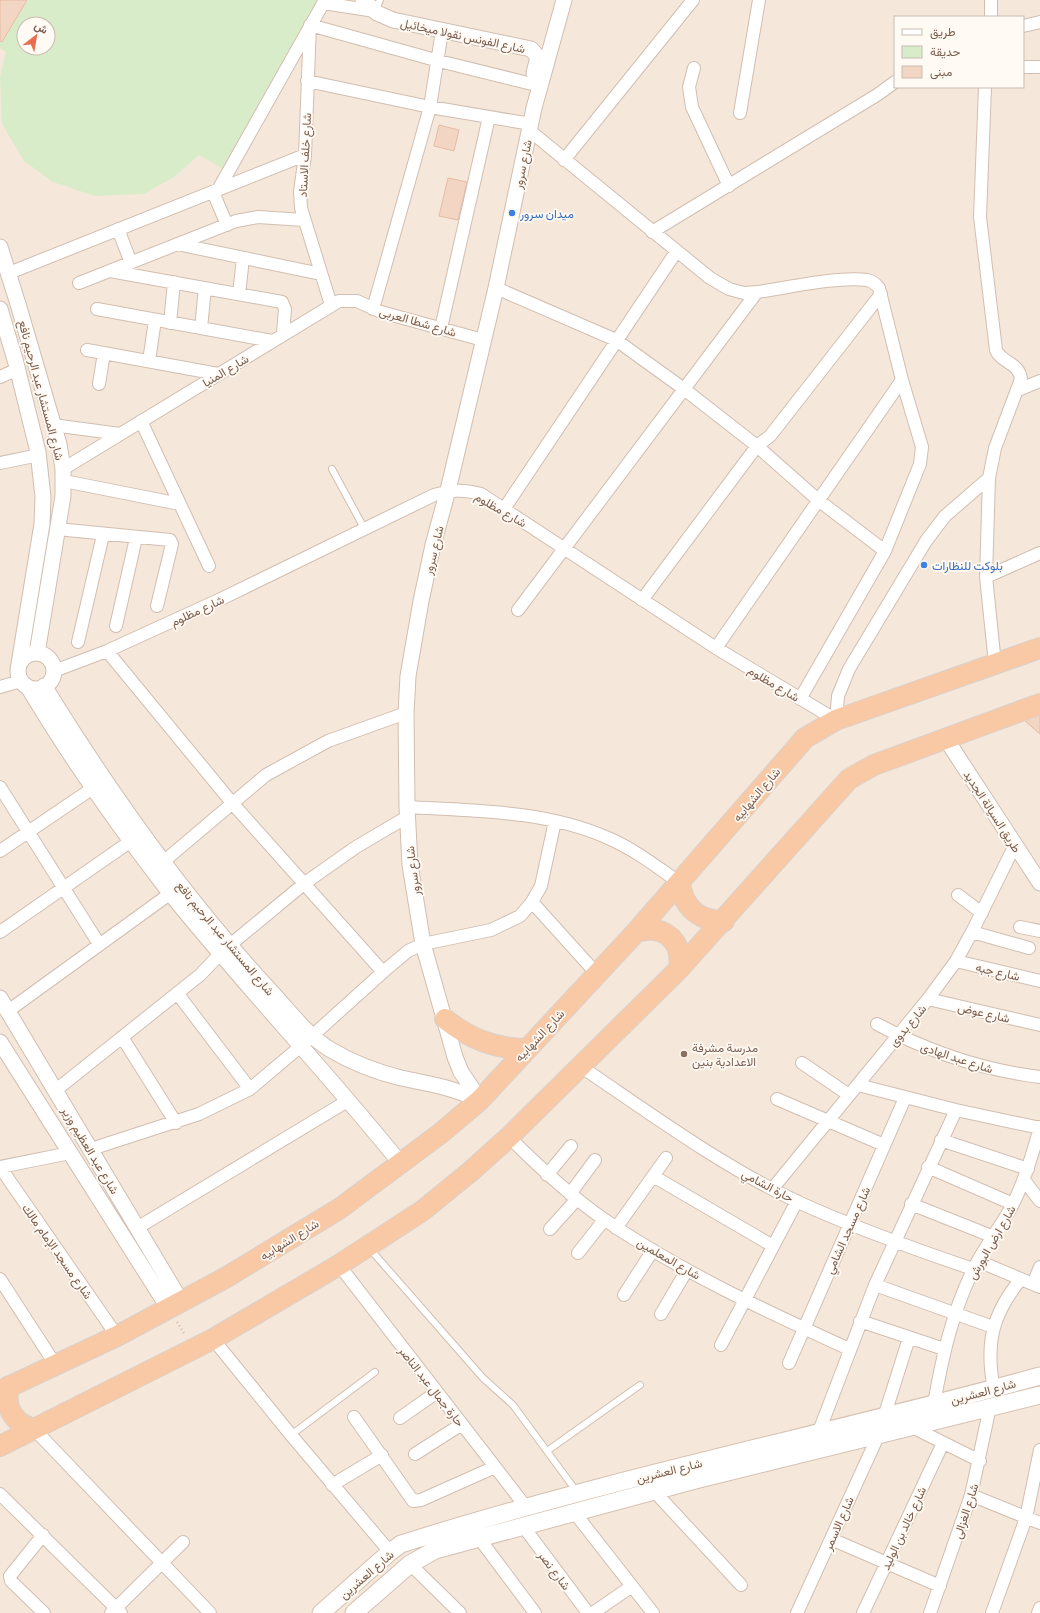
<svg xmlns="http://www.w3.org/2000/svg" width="1040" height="1613" viewBox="0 0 1040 1613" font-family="Barlow,Vazirmatn,sans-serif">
<rect width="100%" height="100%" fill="#fdf6ec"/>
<path fill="#f5e8da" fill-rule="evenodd" d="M0 0H1040V1613H0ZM895 17H1023V87H895ZM24 24H48V48H24Z"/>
<path fill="#d8ecc9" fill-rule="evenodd" d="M0 0H317L225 170 199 155 174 177 144 194 95 196 53 182 24 161 2 124 0 77 6 52 0 48ZM24 24H48V48H24Z"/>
<path fill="#f3d5c3" stroke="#e6bba3" d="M0 0H27L2 42 0 41Z
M439 125 459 130 454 151 434 146Z
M448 178 467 182 458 220 439 216Z
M1040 713V734L1024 720Z"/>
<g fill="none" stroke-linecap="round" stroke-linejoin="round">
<g stroke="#d1beb0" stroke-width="8">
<path id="service" d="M375 11 380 0
M332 469 364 528
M370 1249 483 1378 513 1405 577 1492
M291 1435 375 1372
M547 1451 640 1385"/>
</g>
<g stroke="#d1beb0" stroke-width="14">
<path id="minor" d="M323 3 375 11
M991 17V0
M1023 26 1040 22
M1023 67H1040
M694 68 689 87 692 107 729 186
M307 81 430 107 531 124
M985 87 980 217 996 350C1001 363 1019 362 1021 379L995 448 989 478 986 577 995 664
M740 113 759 0
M530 131 710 278 729 289 744 293 757 292C787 288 837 276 867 280 872 281 876 284 879 288L902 380 922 447 920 464 885 551 800 699
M564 160 693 0
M218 190 325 0
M213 192 227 225
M118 229 131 263
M652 232 877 95 895 82
M177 244 321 274
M110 271 282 302 285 309 283 334
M9 273 305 155
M79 283 236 221 258 217 304 220
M496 288 616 340 684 389 757 446 818 500 885 551
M239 294 243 258
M331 305 301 208 300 192 305 155 310 25 439 61 532 84
M97 309 272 341
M373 309 430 107 442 31
M170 323 174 282
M201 328 205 288
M441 328 489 117
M87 350 218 374
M149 361 155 320
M0 377 18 369
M99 384 104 353
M1018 390 1040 381
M141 421 209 566
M53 425 120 434
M0 463 39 455
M63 469 339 301H357L381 312 483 340
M64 481 180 504
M504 509 676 252
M57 529 170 540 172 544 157 606
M986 577 1040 553
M642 600 757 446 770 436 881 294
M518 610 757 292
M116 626 136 538
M78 642 103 535
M716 648 902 380
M107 651 233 804 383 972
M54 671 107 651 223 598 434 495C451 490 463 489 481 494L716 648 836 720 838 696 849 669 926 541 945 516 989 478
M0 687 21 681
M0 787 99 944
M407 807C474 811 545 810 608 838 634 849 657 867 680 883
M0 851 93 788
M163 862 266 775 328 741 406 713
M958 895 982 913
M532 902 596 973
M1020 927 1040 931
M0 932 131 841
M972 932 1029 948
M230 945 305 883 356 847 407 817
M956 961 1040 981
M177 993 250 1089
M928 999 1040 1025
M8 1011 171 893
M877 1024C929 1052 982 1070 1040 1077
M122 1037 176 1123
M802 1063 849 1095
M580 1066C651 1114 720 1165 798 1202 855 1228 914 1249 973 1269
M858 1085 956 1110 1040 1128
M56 1090 200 975 221 953
M777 1099 884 1145
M509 1137C539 1167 570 1196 605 1220 681 1272 766 1311 849 1349
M941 1140 1028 1169
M91 1149 199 1114 250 1089 301 1046 383 972 408 951 423 944 491 930 520 916 532 902 541 886 555 821
M0 1167 117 1336
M0 1167 70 1153
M928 1167 1013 1204
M547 1175 571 1146
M653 1176 773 1246
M1024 1180 1040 1201
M773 1188 928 999 956 961 972 932 1015 845
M570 1194 595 1160
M911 1204 994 1237
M137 1228 349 1100
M616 1228 666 1158
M550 1229 577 1199
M578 1253 604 1220
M978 1261 1040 1287
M339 1265 526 1507
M0 1279 55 1364
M1033 1284 1040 1267
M875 1285 993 1327
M624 1295 653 1250
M661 1314 687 1270
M860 1321 944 1349
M213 1339 291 1435 390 1552
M721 1345 797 1201
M789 1363 905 1098
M994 1389C985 1344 992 1314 1021 1279
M934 1404C942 1358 952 1313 973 1270 984 1247 1001 1227 1013 1204 1025 1180 1033 1153 1040 1127
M354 1417 413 1501 421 1500 495 1467
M884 1417 909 1338
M400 1418 437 1392
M910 1426 980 1461
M34 1429 210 1613
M818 1434 875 1285 956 1110
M415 1454 462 1424
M332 1485 382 1455
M654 1491 741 1585
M0 1494 121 1613
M971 1495 1040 1523
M574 1512 653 1613
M523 1526 588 1613
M43 1535 10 1576 11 1581 44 1613
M479 1538 535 1613
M831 1539 940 1586
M410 1564 460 1613
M111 1613 183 1542
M593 1613 632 1586
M797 1613 879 1434
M863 1613 943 1443
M930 1613 971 1495 990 1407
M992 1613 1026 1518 1040 1450
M1038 1613 1040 1608"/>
</g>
<g stroke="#d1beb0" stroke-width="17">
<path id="tertiary" d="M363 0 377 13 393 20 531 49 538 57 534 73
M0 247 18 304 59 444 63 469V496L37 653
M0 309 16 363 38 452 43 497 42 524 19 664
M18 671a18 18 0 1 1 36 0a18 18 0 1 1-36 0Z
M44 686C110 793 182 895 267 987 287 1008 306 1035 331 1050 353 1063 377 1072 401 1078 429 1084 452 1087 479 1100
M28 687C71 759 119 827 170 893 244 985 327 1072 401 1164
M946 739 1040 883
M0 998 182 1303
M0 1042 169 1309
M480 1100 461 1072 455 1057 423 944 410 865 407 807 406 713 408 676 421 601 433 545 448 490 496 288 534 108 564 0"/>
</g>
<g stroke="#d6c0b0" stroke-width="19">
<path id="secondary" d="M321 1613 390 1552 401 1544 414 1540C620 1476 832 1433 1040 1376
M354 1613 410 1564 435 1550 695 1480 1040 1395"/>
</g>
<g stroke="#dad1cd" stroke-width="22">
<path id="trunk" d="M680 883C683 907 699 921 724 921
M636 932C664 924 683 940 679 969
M445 1019C470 1039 493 1048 525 1049
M9 1386C4 1407 13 1423 34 1429
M0 1391 117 1336 225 1278 339 1209 441 1133 480 1100 636 932 805 738 836 720 1040 648
M0 1446 213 1339 339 1265 422 1211 470 1172 509 1137 679 969 849 779 874 765 1040 704"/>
</g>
<path stroke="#d9b8a5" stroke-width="2.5" stroke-dasharray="1 3" stroke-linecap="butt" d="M177 1322 185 1335"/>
<use href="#service" stroke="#fff" stroke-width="6"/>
<use href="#minor" stroke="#fff" stroke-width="12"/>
<use href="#tertiary" stroke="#fff" stroke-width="15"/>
<use href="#secondary" stroke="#fff" stroke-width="17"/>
<use href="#trunk" stroke="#f9c8a4" stroke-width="20"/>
</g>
<g fill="#3f7fe0" stroke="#fffaf3" stroke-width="1.5">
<circle cx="512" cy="213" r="4"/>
<circle cx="924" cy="565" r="4"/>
</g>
<circle fill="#8d6e63" stroke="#fffaf3" stroke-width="1.5" cx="684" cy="1054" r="4"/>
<g text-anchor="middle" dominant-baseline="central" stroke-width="3.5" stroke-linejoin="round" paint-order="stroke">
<g font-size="12" fill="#7a5c4d" stroke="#fffaf3">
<text transform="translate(463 35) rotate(12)">شارع الفونس نقولا ميخائيل</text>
<text transform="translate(304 155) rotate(-87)">شارع خلف الاستاد</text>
<text transform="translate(522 164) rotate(-78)">شارع سرور</text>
<text transform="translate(418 321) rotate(16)">شارع شطا العربى</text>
<text transform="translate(225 370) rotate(-31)">شارع المنيا</text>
<text transform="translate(42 390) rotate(75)">شارع المستشار عبد الرحيم نافع</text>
<text transform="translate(501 509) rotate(30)">شارع مظلوم</text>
<text transform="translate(433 550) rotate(-76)">شارع سرور</text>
<text transform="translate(197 610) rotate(-25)">شارع مظلوم</text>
<text transform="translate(774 683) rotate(31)">شارع مظلوم</text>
<text transform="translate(756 794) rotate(-50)">شارع الشهابيه</text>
<text transform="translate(993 811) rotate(57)">طريق السيالة الجديد</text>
<text transform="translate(412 871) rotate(-97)">شارع سرور</text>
<text transform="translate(226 938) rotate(50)">شارع المستشار عبد الرحيم نافع</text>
<text transform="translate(998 971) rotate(13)">شارع جبه</text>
<text transform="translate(984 1012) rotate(13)">شارع عوض</text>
<text transform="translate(907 1025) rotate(-50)">شارع بدوى</text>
<text transform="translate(539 1035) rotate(-47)">شارع الشهابيه</text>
<text transform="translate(957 1057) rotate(18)">شارع عبد الهادى</text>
<text transform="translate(91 1150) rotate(59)">شارع عبد العظيم وزير</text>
<text transform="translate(768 1185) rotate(28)">حارة الشامي</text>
<text transform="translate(847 1230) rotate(-66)">شارع مسجد الشامي</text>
<text transform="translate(289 1239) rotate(-32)">شارع الشهابيه</text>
<text transform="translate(991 1242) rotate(-60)">شارع ارض البورش</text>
<text transform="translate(58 1251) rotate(55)">شارع مسجد الإمام مالك</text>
<text transform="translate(669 1258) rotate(30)">شارع المعلمين</text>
<text transform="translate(432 1386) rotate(52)">حارة جمال عبد الناصر</text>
<text transform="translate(983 1391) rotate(-15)">شارع العشرين</text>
<text transform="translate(669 1470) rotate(-14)">شارع العشرين</text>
<text transform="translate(965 1511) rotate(-72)">شارع الغزالى</text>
<text transform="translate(838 1523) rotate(-66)">شارع الاسمر</text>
<text transform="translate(903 1528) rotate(-65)">شارع خالد بن الوليد</text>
<text transform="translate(555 1570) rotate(53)">شارع نصر</text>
<text transform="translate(366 1574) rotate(-41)">شارع العشرين</text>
</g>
<g font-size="12" fill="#366cbe" stroke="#fffaf3" text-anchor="start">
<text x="520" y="213">ميدان سرور</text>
<text x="932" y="565">بلوكت للنظارات</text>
</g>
<g font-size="12" fill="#785e54" stroke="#fffaf3" text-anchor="start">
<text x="692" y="1047">مدرسة مشرفة<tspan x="692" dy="14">الاعدادية بنين</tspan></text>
</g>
</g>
<rect x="894" y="16" width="130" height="72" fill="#fffaf3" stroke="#cabbb1"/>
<rect x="902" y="29" width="20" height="6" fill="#ffffff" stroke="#cabbb1"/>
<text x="930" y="36" font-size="12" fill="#7a5c4d">طريق</text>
<rect x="902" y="46" width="20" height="12" fill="#d8ecc9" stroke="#cabbb1"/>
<text x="930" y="56" font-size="12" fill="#7a5c4d">حديقة</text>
<rect x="902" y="66" width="20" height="12" fill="#f3d5c3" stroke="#cabbb1"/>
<text x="930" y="76" font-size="12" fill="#7a5c4d">مبنى</text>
<g transform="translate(36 36) rotate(31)"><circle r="19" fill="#fffaf3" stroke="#cabbb1"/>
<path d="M0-3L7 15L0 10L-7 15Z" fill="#e76f51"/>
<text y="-6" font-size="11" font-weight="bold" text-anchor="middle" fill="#7a5c4d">ش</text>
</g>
</svg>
